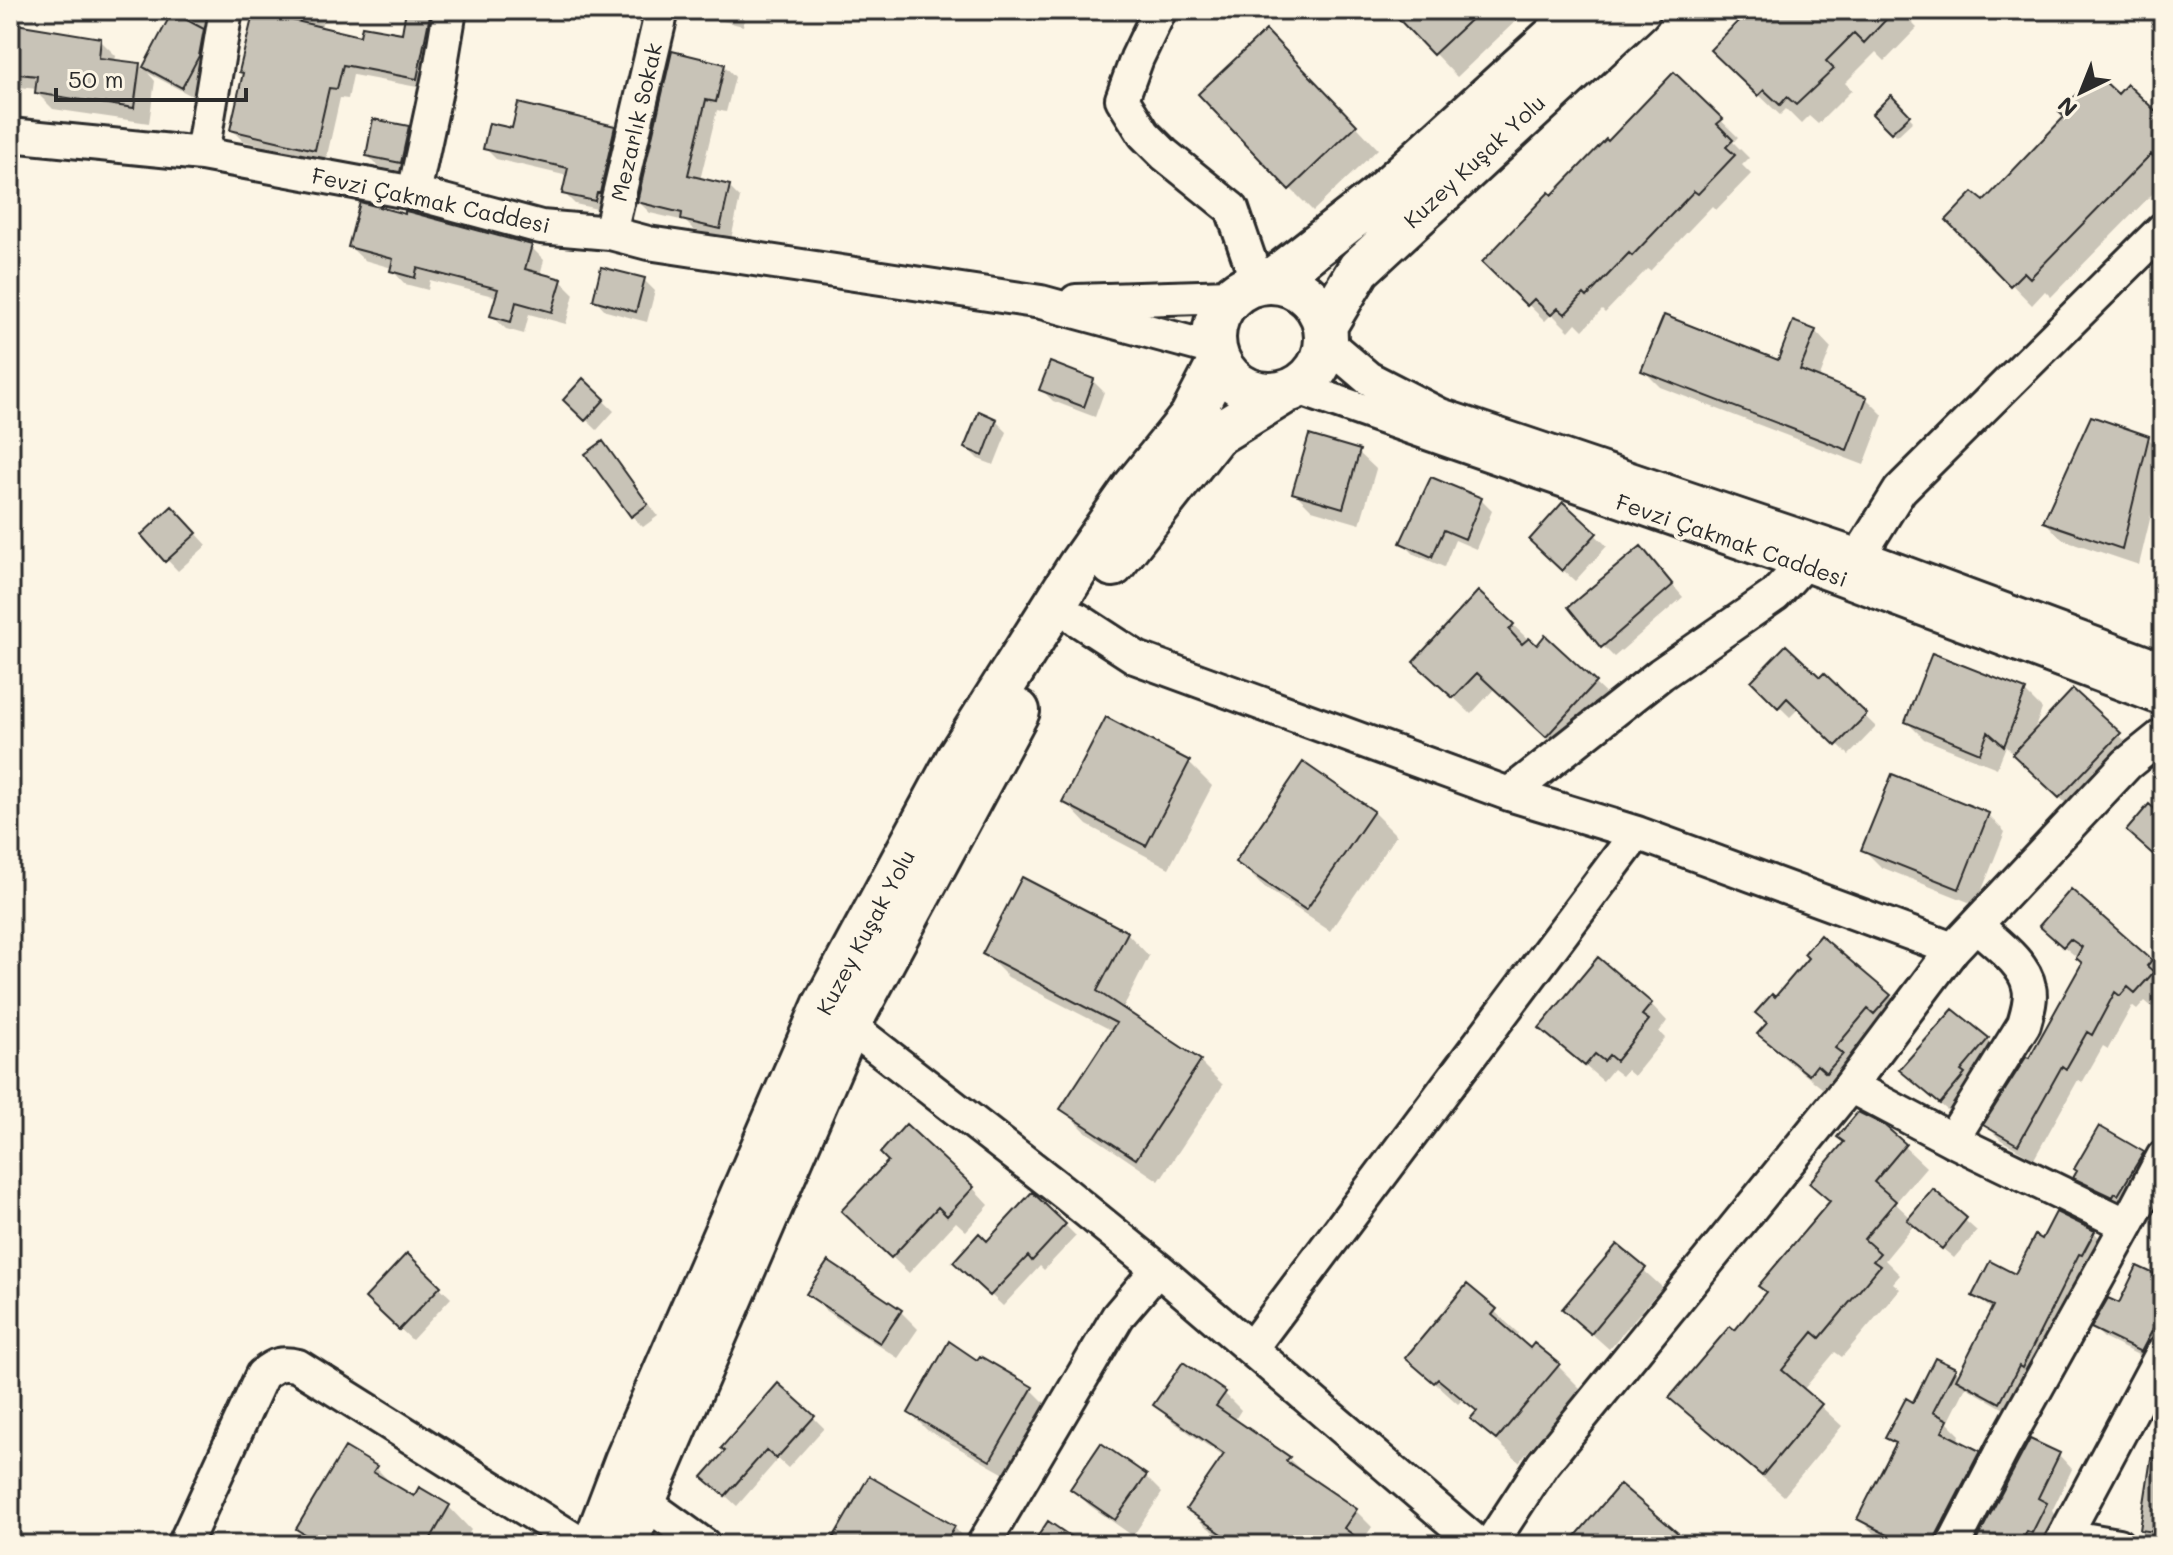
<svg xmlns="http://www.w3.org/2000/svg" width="2173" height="1555" viewBox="0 0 2173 1555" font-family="Mali,sans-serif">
<rect width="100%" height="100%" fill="#fcf5e5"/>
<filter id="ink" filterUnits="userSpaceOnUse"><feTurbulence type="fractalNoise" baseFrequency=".0125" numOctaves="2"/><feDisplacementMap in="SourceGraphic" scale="16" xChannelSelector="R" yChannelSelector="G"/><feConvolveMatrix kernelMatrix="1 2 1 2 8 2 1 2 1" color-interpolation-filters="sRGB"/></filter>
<g filter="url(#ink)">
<path fill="#0003" d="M190 10H223L210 67 194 97 148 73 155 81 149 123 53 109 37 93V89L10 86V26L100 40 116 56 115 62 139 65 144 70 172 14 189 23Z
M257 10H325L321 29 361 38 403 35 408 10H447L428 89 353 75 348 99 340 98 326 160 243 141 232 130 244 75 241 71Z
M690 10H746L743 26 695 14Z
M1393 10H1515L1521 16 1457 77Z
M1753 10H1923L1911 22 1917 28 1885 61 1876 52 1845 83 1852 90 1818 124 1809 116 1801 124 1786 109 1780 115 1733 70Z
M1289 55 1378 149 1313 211 1290 188Z
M724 65 735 77 726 112 717 110 700 180 729 187 740 198 731 239 694 230 685 221 650 213 639 202Z
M1674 75 1738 137 1733 142 1749 158 1742 165 1751 174 1716 210 1712 206 1650 271 1647 269 1605 313 1602 310 1583 330 1576 323 1569 331 1552 314 1545 321 1485 262 1608 144Z
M2096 90 2118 97 2163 121V183L2051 297 2045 291 2032 305 1949 220 1984 204Z
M1891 98 1913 121 1897 136 1875 114Z
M408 127 419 138 412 173 379 167 368 156Z
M614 128 626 139 606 211 575 204 564 193 568 176 496 159 485 148 514 131Z
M350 247H531L544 260 540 275 561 281 574 294 566 324 529 314 524 334 506 329 492 316 497 297 430 280 428 290 405 284 392 270V268L364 260Z
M644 280 655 291 647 322 606 311 595 299Z
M1815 331 1831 348 1819 379 1866 398 1883 415 1864 465 1660 387 1644 371 1779 363Z
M583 381 614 411 597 430 566 400Z
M1093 381 1104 392 1095 417 1053 401 1042 390Z
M996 421 1007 432 994 465 978 459 967 448Z
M2148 438 2163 453V465L2139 565 2062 539 2045 522Z
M602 444 613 454 658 516 643 527 632 516Z
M1358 452 1376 469 1360 524 1312 510 1295 493Z
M1432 480 1481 500 1492 511 1476 549 1455 540 1444 567 1414 554 1403 543Z
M1564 505 1607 546 1575 581 1542 551Z
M183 519 207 545 178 571 143 535Z
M1641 549 1683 597 1614 657 1603 646Z
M1513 625 1537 648 1546 638 1612 700 1564 752 1495 688 1471 714 1433 678Z
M1824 676 1876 727 1849 755 1800 707 1790 717 1753 681 1820 680Z
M2025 692 2042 709 2032 736 2119 735 2136 751 2077 814 2006 746 1997 768 1924 739 1907 722Z
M1107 720 1189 763 1212 786 1169 868 1087 825 1065 802Z
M1303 765 1373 812 1396 835 1330 931 1260 884 1238 861Z
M1988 815 2005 832 1976 905 1881 867 1864 850Z
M2071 892 2163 973V994L2152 1007 2145 1001 2137 1010 2132 1006 2108 1049 2103 1046 2082 1083 2078 1080 2034 1159 2001 1140 1986 1125 2030 1061 2084 963 2057 941Z
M1127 933 1149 956 1122 1010 1200 1062 1223 1085 1159 1181 1085 1131 1062 1108 1113 1031 1008 977 985 954Z
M1810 958 1890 996 1912 1019 1832 1096 1783 1057 1760 1034 1769 1024 1776 999Z
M1651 1004 1667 1021 1659 1032 1665 1038 1634 1076 1627 1070 1622 1076 1613 1069 1603 1081 1559 1044Z
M2163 1036V1061L2154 1052Z
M1987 1039 1998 1050 1952 1114 1912 1081Z
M1883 1127 1926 1167 1895 1203 1911 1218 1933 1192 1977 1231 1954 1258 1914 1225 1885 1260 1900 1275 1893 1283 1900 1289 1842 1357 1835 1352 1803 1390 1842 1426 1784 1496 1672 1398 1735 1333 1768 1293 1831 1203 1812 1183Z
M2142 1154 2153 1165 2124 1207 2087 1188 2076 1177 2079 1171Z
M973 1188 989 1205 966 1231 956 1222 909 1273 861 1228Z
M1065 1225 1076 1236 1044 1270 1040 1266 1003 1306 967 1273 988 1244Z
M2094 1232 2106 1245 2013 1414 1966 1387 1948 1423 1960 1435 1957 1442 1979 1453 1992 1466 1952 1545H1898L1873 1532 1859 1518 1897 1446 1888 1437 1914 1404 1955 1370 1960 1375 1993 1311 1975 1295 2016 1277 2042 1241Z
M1617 1246 1662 1287 1609 1349 1564 1309Z
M407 1256 451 1298 412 1340 379 1309Z
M2163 1281V1342L2153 1362 2105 1339 2094 1328 2120 1306Z
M1467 1286 1518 1333 1515 1337 1531 1350 1558 1366 1581 1389 1519 1462 1473 1419 1478 1413 1462 1400 1458 1404 1407 1358Z
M809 1294 901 1312 918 1329 898 1358 826 1311Z
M977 1362 1031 1389 1048 1406 1008 1476 927 1430 910 1413Z
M1183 1365 1225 1394 1241 1410 1234 1421 1286 1458 1282 1471 1290 1460 1305 1474 1356 1511 1372 1527 1361 1543 1364 1545H1233L1204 1525 1188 1509 1224 1457 1172 1421 1156 1405Z
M813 1417 824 1428 788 1468 778 1459 737 1506 716 1487 728 1451Z
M2154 1453 2163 1455V1545H2140Z
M2059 1455 2072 1469 2052 1511 2059 1518 2046 1545H1977Z
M375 1467 396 1488 415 1499 449 1507 471 1530 462 1545H315L299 1529Z
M1145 1476 1162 1493 1133 1536 1089 1505 1072 1488Z
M954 1527 970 1545H831Z"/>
<path fill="#c8c3b7" stroke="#2b2b2b" stroke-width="2" d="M254 10H294L292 20 360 36 362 26 402 33 406 10H431L417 79 343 65 337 89 329 88 315 150 230 130 243 73 239 72Z
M1390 10H1481L1433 55Z
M1749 10H1895L1864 43 1854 33 1826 61 1834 69 1796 105 1787 97 1780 105 1764 90 1758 96 1710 50Z
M172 12 204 29 199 56 182 88 143 67Z
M10 23 101 38 99 58 140 63 134 108 35 93 37 76 10 73Z
M1266 30 1357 125 1289 190 1198 94Z
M672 51 725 64 716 102 706 100 688 175 730 185 720 229 681 220 682 213 637 202Z
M1674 72 1723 119 1717 124 1733 140 1726 147 1735 155 1698 194 1694 191 1632 256 1629 253 1587 297 1584 294 1565 314 1558 308 1551 315 1534 299 1527 306 1482 262 1549 192 1552 195 1606 139 1608 141Z
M2103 80 2118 94 2127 84 2163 118V147L2154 157 2151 154 2030 278 2024 272 2010 286 1946 220 1973 192 1984 201 2064 117 2059 112 2089 81 2096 87Z
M1891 95 1910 115 1891 133 1872 114Z
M518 103 615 126 600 193H597L595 201 562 194 568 168 483 149 489 123 512 128Z
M373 119 409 126 401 163 366 156Z
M360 202 405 214V211L410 212 532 245 525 269 562 279 552 312 516 302 511 322 490 316 498 289 417 268 415 278 390 271 393 259 348 247Z
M601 267 645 278 636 312 593 300Z
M1664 315 1778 360 1793 321 1816 330 1800 370 1867 397 1847 450 1641 371Z
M1050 362 1094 379 1084 407 1039 390Z
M583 378 605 399 585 421 563 400Z
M979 411 997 419 983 456 964 448Z
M2091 416 2149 436 2122 549 2043 522Z
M1309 435 1360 450 1343 508 1292 493Z
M603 441 648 504 631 517 585 454Z
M1431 477 1482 498 1465 539 1444 530 1432 557 1400 543Z
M1563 502 1597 533 1562 571 1529 540Z
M172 506 197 533 165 562 141 535Z
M1641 546 1673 585 1601 648 1568 607Z
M1478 591 1514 624 1509 630 1522 644 1529 638 1537 645 1545 635 1596 682 1546 737 1477 673 1453 698 1413 662Z
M1786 645 1820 677 1824 673 1867 714 1836 746 1787 698 1778 708 1751 681Z
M1932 653 2026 690 2004 746 1988 732 1980 753 1905 722Z
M2073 689 2121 733 2059 798 2012 754Z
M1106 717 1190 761 1146 846 1062 802Z
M1303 762 1374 811 1306 910 1235 862Z
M1892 774 1989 813 1959 889 1861 850Z
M2149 804 2163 816V863L2126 831Z
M1022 877 1128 932 1097 991 1201 1060 1136 1159 1060 1109 1116 1023 982 954Z
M2071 889 2152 960 2147 966 2154 972 2135 993 2128 987 2120 996 2115 992 2092 1035 2087 1032 2066 1069 2062 1066 2018 1145 1983 1125 2026 1057 2029 1058 2082 963 2076 958 2082 947 2070 939 2063 947 2039 926Z
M1820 935 1891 995 1874 1014 1868 1009 1835 1048 1843 1054 1826 1073 1817 1065 1809 1075 1757 1034 1767 1023 1755 1013 1772 994 1775 997 1808 958 1804 954Z
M1598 957 1652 1003 1642 1015 1649 1020 1616 1061 1609 1055 1604 1061 1595 1054 1585 1066 1539 1028Z
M1953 1009 1989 1038 1961 1071 1965 1074 1940 1104 1899 1070Z
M1858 1112 1884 1125 1906 1144 1874 1182 1896 1201 1864 1239 1880 1253 1873 1261 1880 1266 1820 1338 1813 1332 1782 1370 1822 1404 1762 1476 1669 1398 1730 1326 1735 1330 1766 1292 1758 1286 1830 1201 1809 1183 1844 1142 1837 1137Z
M906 1124 974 1187 947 1216 938 1207 891 1258 841 1211 888 1161 880 1153Z
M2099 1126 2144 1152 2118 1195 2115 1193 2113 1197 2073 1178 2077 1171 2074 1169Z
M1933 1189 1967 1218 1942 1249 1907 1220Z
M1032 1192 1066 1224 1032 1261 1028 1256 990 1296 953 1262 979 1233 987 1241Z
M2056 1212 2095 1231 2082 1255 2079 1254 2022 1368 2019 1366 2000 1403 1956 1379 1993 1306 1972 1296 1990 1261 2015 1274 2035 1235 2042 1239Z
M1617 1244 1646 1268 1591 1334 1562 1309Z
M407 1253 441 1286 399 1330 365 1298Z
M828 1261 902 1310 880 1343 806 1294Z
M2137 1266 2163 1278V1310L2141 1352 2091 1328 2108 1298 2119 1303Z
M1467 1284 1497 1309 1492 1315 1530 1348 1534 1343 1560 1364 1496 1440 1470 1419 1477 1411 1438 1379 1434 1383 1405 1358Z
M949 1341 977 1360 980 1356 1033 1387 990 1461 908 1413Z
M1935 1358 1956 1368 1933 1412 1948 1420 1942 1432 1980 1451 1936 1536 1934 1545H1907L1857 1519 1896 1443 1885 1438 1906 1398 1913 1402Z
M1183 1362 1226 1392 1216 1406 1290 1457 1286 1461 1357 1509 1344 1528 1367 1545H1238L1186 1509 1224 1454 1153 1405Z
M778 1383 815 1416 776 1459 766 1450 725 1496 702 1477 725 1451 721 1448Z
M2030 1439 2060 1453 2038 1498 2047 1503 2032 1533 2027 1531 2020 1545H1974Z
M1101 1443 1147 1475 1115 1520 1070 1489Z
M345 1447 377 1466 373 1472 414 1496 419 1487 450 1505 427 1545H322L296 1529Z
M2151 1458 2163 1459V1533L2140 1530Z
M869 1476 955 1526 944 1545H829Z
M1620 1484 1692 1545H1568Z
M1048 1521 1083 1545H1032Z"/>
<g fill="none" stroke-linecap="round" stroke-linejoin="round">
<g stroke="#2b2b2b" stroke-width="38">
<path id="minor" d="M1160 10 1137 58 1122 99 1144 134 1164 154 1232 209 1257 282
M10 135 202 154 414 193 541 227 610 233 648 243 1041 302 1214 349
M202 154 226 10
M414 193 439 76 450 10
M610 233 662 10
M1076 301 1231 296
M1326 342 1368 378 1440 415 1859 556 2163 669
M1298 388 1803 564 2163 699
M1859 556 1900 490 2163 229
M1077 619 1137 658 1509 794 1637 833 1953 949
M1509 794 1661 674 1775 595 1803 564
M833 1013 1067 1195 1158 1269 1479 1545
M1850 1086 1952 1140 2127 1225 2163 1157
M1952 1140 2024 1024C2027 1013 2032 999 2029 987 2025 963 1993 941 1976 925
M1252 1347 1637 833
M643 1501 704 1545
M2065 1536 2118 1545
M184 1545 262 1375C275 1364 282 1362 298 1366L583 1545
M983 1545 1118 1316 1158 1269
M1490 1545 1543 1464 1850 1086 1953 949 2127 764 2163 735
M1953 1545 2003 1448 2127 1225
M2060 1545 2163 1352"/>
</g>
<g stroke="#2b2b2b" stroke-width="48">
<path id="major" d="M1271 281 1375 200 1583 10
M1214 338a56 56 0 1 1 112 0a56 56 0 1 1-112 0Z
M1325 326 1359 269 1639 10
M1113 565 1215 435 1282 394
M594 1545 626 1461 824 1006 959 756 1079 566 1133 489 1191 417 1219 363
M625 1545 849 1025 1018 711"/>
</g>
<use href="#minor" stroke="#fcf5e5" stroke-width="32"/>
<use href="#major" stroke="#fcf5e5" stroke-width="42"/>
</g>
</g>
<g text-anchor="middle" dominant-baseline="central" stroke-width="8" stroke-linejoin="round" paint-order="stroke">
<g font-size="22" fill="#2b2b2b" stroke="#fcf5e5">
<text transform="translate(636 122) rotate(-77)">Mezarlık Sokak</text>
<text transform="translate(1474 161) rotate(-43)">Kuzey Kuşak Yolu</text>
<text transform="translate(431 200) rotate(12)">Fevzi Çakmak Caddesi</text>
<text transform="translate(1732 540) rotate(19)">Fevzi Çakmak Caddesi</text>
<text transform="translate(865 932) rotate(-62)">Kuzey Kuşak Yolu</text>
</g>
</g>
<rect width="2173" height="1555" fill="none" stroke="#fcf5e5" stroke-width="40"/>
<rect x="20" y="20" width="2133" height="1515" fill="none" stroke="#2b2b2b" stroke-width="3" filter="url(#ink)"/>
<g transform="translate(2081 92) rotate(223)" stroke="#fcf5e5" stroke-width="6" paint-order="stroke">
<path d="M0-6L14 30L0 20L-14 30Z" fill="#2b2b2b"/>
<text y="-12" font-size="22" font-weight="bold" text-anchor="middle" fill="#2b2b2b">N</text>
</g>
<path d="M56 88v12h190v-12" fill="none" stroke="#2b2b2b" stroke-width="4"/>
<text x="68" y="88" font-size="24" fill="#2b2b2b" stroke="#fcf5e5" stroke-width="6" paint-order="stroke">50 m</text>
</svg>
